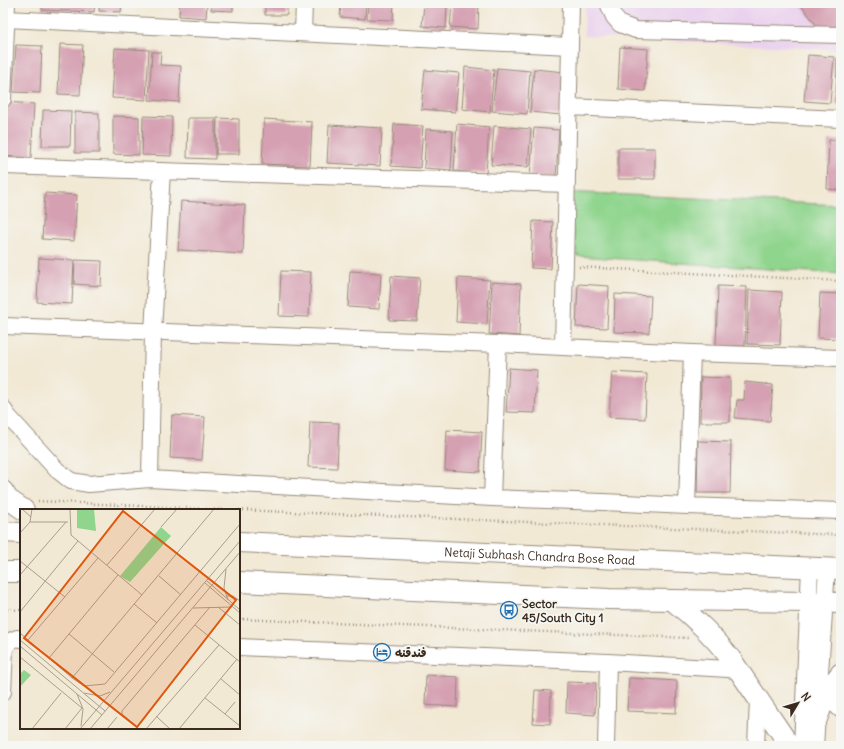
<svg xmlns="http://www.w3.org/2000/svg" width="844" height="749" viewBox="0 0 844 749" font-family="Delius,'Playpen Sans Arabic',sans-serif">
<rect width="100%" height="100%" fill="#f6f6f2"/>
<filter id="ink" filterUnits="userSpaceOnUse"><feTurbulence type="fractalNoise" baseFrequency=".025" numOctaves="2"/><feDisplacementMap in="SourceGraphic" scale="8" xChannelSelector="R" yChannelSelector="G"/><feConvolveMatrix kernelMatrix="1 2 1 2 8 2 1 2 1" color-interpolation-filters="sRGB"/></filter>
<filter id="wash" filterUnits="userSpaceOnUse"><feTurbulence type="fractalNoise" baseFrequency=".012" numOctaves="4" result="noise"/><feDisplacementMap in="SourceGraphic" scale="16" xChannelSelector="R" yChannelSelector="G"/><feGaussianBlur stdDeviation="0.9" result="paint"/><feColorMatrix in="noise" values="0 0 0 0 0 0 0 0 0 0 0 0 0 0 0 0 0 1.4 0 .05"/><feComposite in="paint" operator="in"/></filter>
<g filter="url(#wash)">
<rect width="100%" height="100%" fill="#f2e9d5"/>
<path fill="#ead1ed" d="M585 3H841V50L584 36Z"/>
<path fill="#90d58e" stroke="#668056" d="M566 192 841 205V274L577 256Z"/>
<g id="blocks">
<path fill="#d5a0b2" d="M42 3H95L94 12 42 10Z
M99 3H122L121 12 99 11Z
M180 3H207L206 18 179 16Z
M211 3H233V11L211 10Z
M238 3H260V6L238 5Z
M265 3H287V15H265Z
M341 3H366L365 19 340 17Z
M368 3H394L393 20 367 19Z
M424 3H447L446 28 422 26Z
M452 3H479L478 29 450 27Z
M799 3H841V29L819 28Z
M60 44 83 45 80 95 58 94Z
M16 45 42 46 40 93 13 92Z
M620 47 648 49 645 91 618 89Z
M115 48 149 50 146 100 112 98Z
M152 52H161L160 65 181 66 179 102 149 100Z
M808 55 834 57 830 103 804 101Z
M837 58 841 59V104H836Z
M465 67 494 70 490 112 462 109Z
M497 68 530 71 527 114 492 111Z
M534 69 565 72 561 115 530 112Z
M425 70 459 73 455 112 421 109Z
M6 102 34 104 31 158 3 156Z
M43 110 71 111 70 146H42Z
M75 112 99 113V153H75Z
M113 116 139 117V155L113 154Z
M143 116 172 117 171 156 142 155Z
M188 118H215V159L187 158Z
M217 118 239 119V154H216Z
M264 119 312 122 310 166 262 164Z
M394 124 423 126 420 168 391 166Z
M457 124 489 127 486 174 454 171Z
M329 125 382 128 380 166 327 163Z
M494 126 531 129 528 167 491 165Z
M534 128 559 130 556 178 530 176Z
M426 129 453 131 451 170 424 168Z
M829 140H841V190L827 189Z
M618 148H655V179H618Z
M45 193 77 195 74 241 42 239Z
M181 201 245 205 243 254 178 250Z
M533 221 553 222 551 269 531 268Z
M39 258 74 260 72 304 37 302Z
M75 260 102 261 101 286 74 284Z
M281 271 311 272 309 317 279 316Z
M350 271 381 273 379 309 348 307Z
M391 276 420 278 417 321 389 320Z
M458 278 490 280 487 324 456 322Z
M492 282 521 284 519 336 489 334Z
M578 284 609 286 607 328 576 327Z
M718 286 747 287 745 346H716Z
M749 290 782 292 780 345 747 344Z
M820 293 841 294V339L818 338Z
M615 294 651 296 649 333 614 332Z
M509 368 537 370 535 413 506 412Z
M612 372 647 374 645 419 609 417Z
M701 377 730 378V422H700Z
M745 382 773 385 770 421 735 418 737 400H744Z
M172 415 205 417 202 460 170 458Z
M310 422 339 423 337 468 308 467Z
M447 430 482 432 480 472 445 470Z
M698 441 731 442 730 493H697Z
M426 675 458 677 457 707 425 705Z
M629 678 677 681 676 713 627 711Z
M567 682 596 683 595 715 566 713Z
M535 690 551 691 550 724 533 723Z"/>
</g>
</g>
<g filter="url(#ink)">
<use href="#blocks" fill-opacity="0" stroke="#968a7a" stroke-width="1"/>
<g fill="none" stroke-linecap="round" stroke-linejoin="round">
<g stroke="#968a7a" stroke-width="18">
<path id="minor" d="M608 3 614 17 620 24 636 30 841 35
M6 19 570 46
M303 33 304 3
M3 99 7 3
M569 107 841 119
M3 166 567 184
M3 326 498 344 692 353 841 358
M563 347 571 3
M3 408 7 415 57 470 71 481 89 484 150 479 492 498 603 502 687 506 841 511
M150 479 153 332 162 171
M492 498 498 344
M687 506 692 353
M239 647 608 662 728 669 738 671
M3 692 5 648 10 641 17 638 21 639
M826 696 841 710
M606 746 608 662
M756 746 758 699
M802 746 810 568
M815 746 827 569"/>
</g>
<g stroke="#968a7a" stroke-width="22">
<g id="major">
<path d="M3 491 8 499 24 510"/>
<path d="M3 532 21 533"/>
<path id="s1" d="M239 542 841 569"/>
<path d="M3 572H21"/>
<path d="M239 582 609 599 808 602 841 603"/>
<path d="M672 600C695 618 713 635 731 659L790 746"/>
<path d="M817 719C823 703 829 687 841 673"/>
</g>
</g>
<path stroke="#968a7a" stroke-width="2.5" stroke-dasharray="1 3" stroke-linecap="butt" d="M579 267 841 281
M38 501 228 510
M239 510 841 535
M3 609 21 610
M239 619 688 638"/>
<use href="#minor" stroke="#fff" stroke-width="16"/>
<use href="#major" stroke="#fff" stroke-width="20"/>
</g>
</g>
<defs>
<g id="bus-ring" transform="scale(0.9)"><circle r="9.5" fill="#f6f6f2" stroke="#1f6fb2" stroke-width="1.5"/><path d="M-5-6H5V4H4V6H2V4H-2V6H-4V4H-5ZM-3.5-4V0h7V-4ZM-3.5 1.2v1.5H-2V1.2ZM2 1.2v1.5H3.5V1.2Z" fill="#1f6fb2"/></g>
<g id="hotel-ring" transform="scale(0.9)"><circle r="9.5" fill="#f6f6f2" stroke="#1f6fb2" stroke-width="1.5"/><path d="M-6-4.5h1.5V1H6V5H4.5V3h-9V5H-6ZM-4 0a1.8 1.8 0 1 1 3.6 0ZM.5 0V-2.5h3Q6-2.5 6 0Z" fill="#1f6fb2"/></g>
</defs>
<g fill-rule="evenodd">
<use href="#bus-ring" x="509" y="610"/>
<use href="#hotel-ring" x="382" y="652"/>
</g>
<g text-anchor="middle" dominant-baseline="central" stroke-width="3.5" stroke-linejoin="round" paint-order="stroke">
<g font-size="12" fill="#3b2a1e" stroke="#f6f6f2">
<text stroke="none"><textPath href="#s1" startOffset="301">Netaji Subhash Chandra Bose Road</textPath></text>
</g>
<g font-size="12" font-weight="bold" fill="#3b2a1e" stroke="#f6f6f2" text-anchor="start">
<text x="522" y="603">Sector<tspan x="522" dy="14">45/South City 1</tspan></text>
<text x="395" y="652">فندقنه</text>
</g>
</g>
<g transform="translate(20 509)">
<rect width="220" height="220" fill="#f2e9d5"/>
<path d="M57 0H74L76 22 57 19ZM141 18 151 27 110 73 100 67ZM4 161 11 166 0 178V165Z" fill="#90d58e"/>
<path fill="none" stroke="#a99d8c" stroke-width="1" d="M2 0 11 8M50 0 51 26 122 86M194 0 52 169 64 177 85 175 220 15M10 13 12 0M141 18 157 0M0 24 10 13H48M0 52 45 88M87 56 135 0M206 60 204 79 208 91M0 66 46 13M139 67 161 86M187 72 220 101M185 74 220 104M206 87H213L220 92M114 95 137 114M198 98 220 116M173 99 212 98M0 103 58 32M175 116 220 153M0 124 52 169M49 125 94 163M0 131 85 202M8 131 78 49M0 137 82 206M0 148 62 199 45 220M29 149 98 66M201 170 220 186M64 184 80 187 90 183M57 185 63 200 61 217M185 189 220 217M205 205 215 193M136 207 150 220M12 220 41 184M60 220 220 32M70 220 220 43M87 220 97 208M119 220 102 205V202L190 98M126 220 199 136M159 220 217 150"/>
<path fill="#df570d" fill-opacity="0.15" stroke="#df570d" stroke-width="2" d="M103 2 216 91 117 218 4 129Z"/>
<rect width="220" height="220" fill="none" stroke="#3b2a1e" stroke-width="2"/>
</g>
<rect width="844" height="749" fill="none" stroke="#f6f6f2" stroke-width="16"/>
<g transform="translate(798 703) rotate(52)" stroke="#f6f6f2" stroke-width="3" paint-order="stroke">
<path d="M0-3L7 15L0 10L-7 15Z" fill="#3b2a1e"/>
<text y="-6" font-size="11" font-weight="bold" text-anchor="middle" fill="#3b2a1e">N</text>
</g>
</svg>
